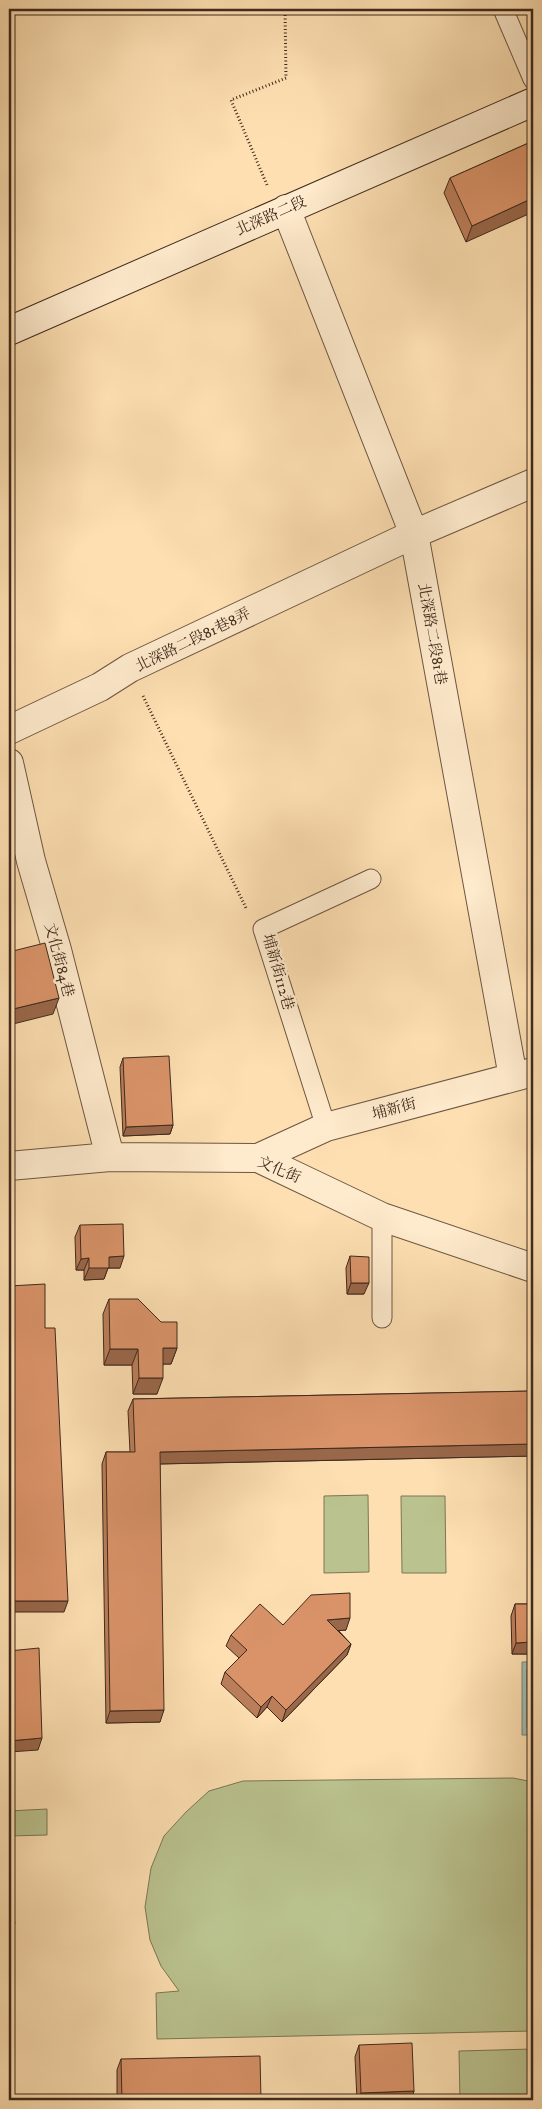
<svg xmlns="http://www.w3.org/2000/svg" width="542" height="2109" viewBox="0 0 542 2109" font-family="'IM FELL DW Pica','Noto Serif TC',serif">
<rect width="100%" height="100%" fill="#fddfb1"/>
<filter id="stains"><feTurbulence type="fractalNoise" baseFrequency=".004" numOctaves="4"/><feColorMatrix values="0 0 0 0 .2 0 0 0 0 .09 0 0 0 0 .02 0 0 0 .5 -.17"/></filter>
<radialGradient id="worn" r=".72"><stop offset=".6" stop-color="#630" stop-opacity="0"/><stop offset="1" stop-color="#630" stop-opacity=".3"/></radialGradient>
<path fill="#bac38f" stroke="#7c7656" d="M368 1495 369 1572 324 1573V1496Z
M401 1496H445L446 1573H402Z
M513 1778 533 1782V2031L157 2039 156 1993 179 1991 161 1966 150 1940 145 1907 151 1868 164 1836 186 1812 209 1791 243 1781Z
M47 1809V1835L9 1836V1811Z
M9 1904 15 1922 9 1957Z
M533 2049V2100H460L459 2051Z"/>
<path fill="#9fbcaf" stroke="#798174" d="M522 1662H533V1735H522Z"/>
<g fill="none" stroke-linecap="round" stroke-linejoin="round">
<path stroke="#6f7266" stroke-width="1" d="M533 1667H528L527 1670V1728L533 1730"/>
<g stroke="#6e5641" stroke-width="21">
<path id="lane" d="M503 9 533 79
M326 1127 263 929 371 879
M382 1217V1318"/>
</g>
<g stroke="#6e5641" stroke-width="30">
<path id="street" d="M286 209 414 534 513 1077
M9 730 100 687 130 668 414 534 533 483
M9 763 31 861 57 950 110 1157
M258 1158 326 1127 533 1072
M9 1166 110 1157 258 1158 382 1217 533 1268"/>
</g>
<g stroke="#3f291c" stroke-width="30">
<path id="secondary" d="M9 331 533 102"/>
</g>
<path stroke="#3f291c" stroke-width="3" stroke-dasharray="1 2.5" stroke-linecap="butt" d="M267 185 231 100 286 78 285 9
M143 696 247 910"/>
<use href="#lane" stroke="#feeacc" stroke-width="19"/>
<use href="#street" stroke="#feeacc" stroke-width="28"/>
<use href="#secondary" stroke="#feeacc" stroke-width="28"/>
</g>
<path fill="#bb7e5a" stroke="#3f291c" d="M533 141 466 242 444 193 450 178Z
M533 356V372L530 364Z
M123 1058 173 1125 170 1134 123 1136 120 1067Z
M80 1225 120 1268H108L104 1279 84 1280V1270H76L75 1237Z
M350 1256 364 1294H347L346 1268Z
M109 1299 177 1348 171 1364H163L157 1394H133L132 1365H104L103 1314Z
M533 1391V1456L160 1464V1722L106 1723 102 1464 106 1452H130L128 1411 133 1399Z
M533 1594V1654H512L511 1616 515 1604H531V1599Z
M283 1625 346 1630H338L351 1644 347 1655 282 1722 267 1707 257 1718 221 1684 225 1672 239 1658 226 1646 231 1635Z
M359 2045 414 2091 411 2100H357L355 2057Z
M121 2059 261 2100H117V2070Z"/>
<path fill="#99674a" stroke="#3f291c" d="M533 198V212L466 242 472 226Z
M59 998 53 1014 9 1025V1010Z
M173 1125 170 1134 123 1136 126 1127Z
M124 1256 120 1268H108L104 1279 84 1280 89 1268 109 1257Z
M89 1258 84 1270H76L81 1259Z
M351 1283H369L364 1294H347Z
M163 1348H177L171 1364H157Z
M110 1349H138L132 1365H104Z
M139 1378H163L157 1394H133Z
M533 1444V1456L155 1464 160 1452Z
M9 1601H68L64 1612H9Z
M350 1618 346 1630 322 1632 327 1620Z
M533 1642V1654H512L516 1643Z
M351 1644 347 1655 282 1722 286 1710Z
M272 1696 267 1707 257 1718 261 1707Z
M164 1710 160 1722 106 1723 110 1711Z
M42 1738 38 1750 9 1752V1741Z
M414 2091 411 2100H358L361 2093Z"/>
<path fill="#da9369" stroke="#3f291c" d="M533 141V198L472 226 450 178Z
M45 943 59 998 9 1010V952Z
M169 1056 173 1125 126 1127 123 1058Z
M123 1224 124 1256 109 1257V1268H89V1258L81 1259 80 1225Z
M350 1256 369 1257V1283H351Z
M45 1284V1328H55L68 1601H9V1286Z
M109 1299H138L161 1322H177V1348H163V1378H139L138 1349H110Z
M533 1391V1444L160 1452 164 1710 110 1711 106 1452H135L133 1399Z
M350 1593V1618L327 1620 351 1644 286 1710 272 1696 261 1707 225 1672 247 1650 231 1635 260 1604 283 1625 311 1595Z
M515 1604H533V1642L516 1643Z
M39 1648 42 1738 9 1741V1651Z
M412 2043 414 2091 361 2093 359 2045Z
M260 2056 261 2100H122L121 2059Z"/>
<g text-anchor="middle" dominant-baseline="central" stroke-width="5" stroke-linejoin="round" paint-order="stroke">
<g font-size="15" fill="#3f291c" stroke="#feeacc">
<text transform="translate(271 216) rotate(-24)">北深路二段</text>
<text transform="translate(432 634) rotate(80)">北深路二段81巷</text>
<text transform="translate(193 640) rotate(-26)">北深路二段81巷8弄</text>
<text transform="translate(59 960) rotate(75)">文化街84巷</text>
<text transform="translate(278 972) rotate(74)">埔新街112巷</text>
<text transform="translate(394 1109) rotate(-15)">埔新街</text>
<text transform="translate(279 1170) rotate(23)">文化街</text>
</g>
</g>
<rect width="542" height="2109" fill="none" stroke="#fddfb1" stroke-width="30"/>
<rect x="10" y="10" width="522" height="2089" fill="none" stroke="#3f291c" stroke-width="2.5"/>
<rect x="15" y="15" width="512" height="2079" fill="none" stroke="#3f291c"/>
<rect width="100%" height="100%" filter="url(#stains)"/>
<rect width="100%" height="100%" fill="url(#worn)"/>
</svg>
